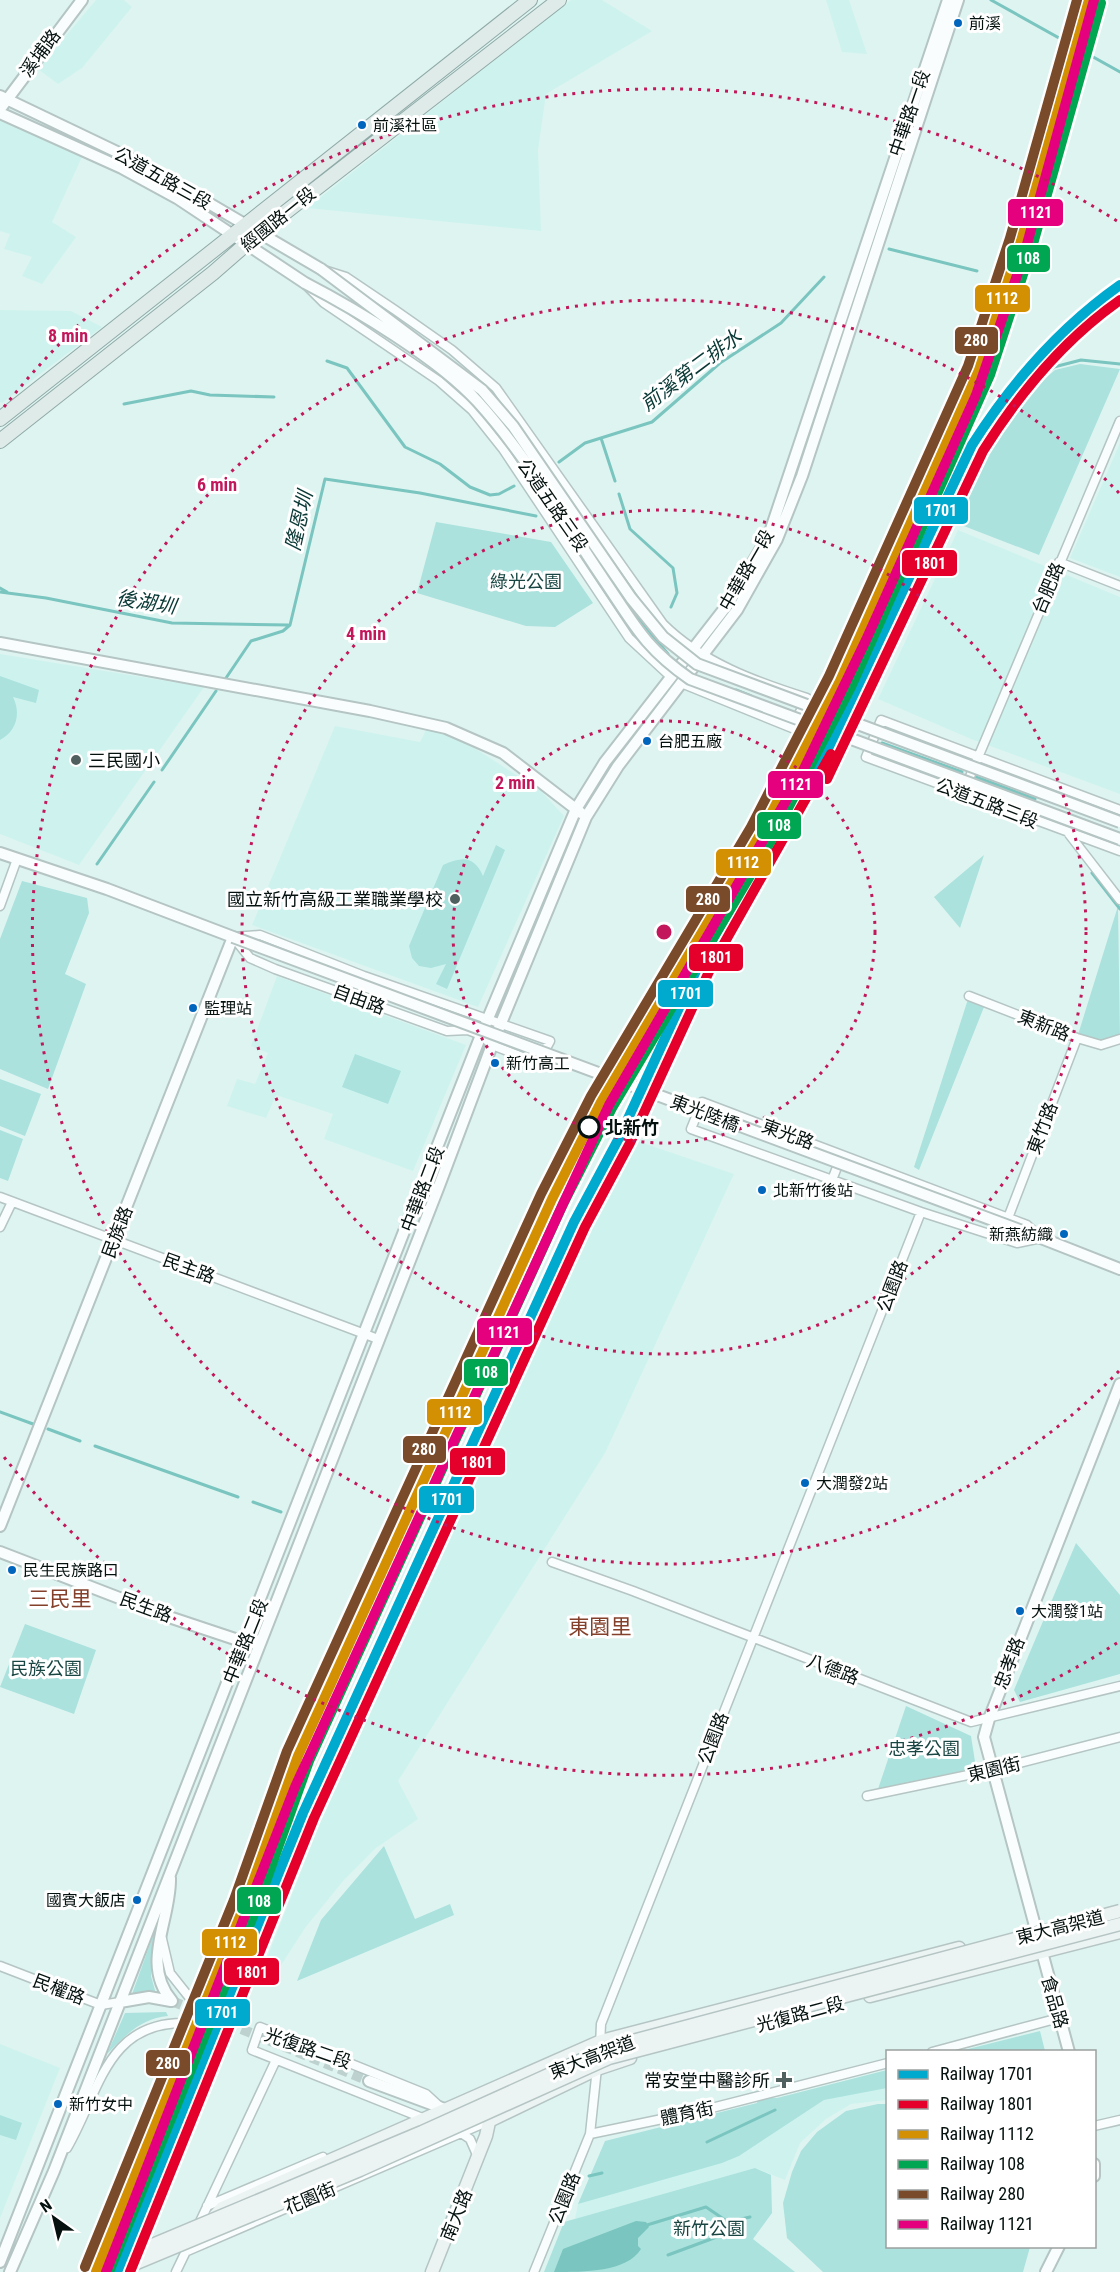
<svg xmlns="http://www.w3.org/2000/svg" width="1120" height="2272" viewBox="0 0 1120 2272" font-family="'Roboto Condensed','Noto Sans TC',sans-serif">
<rect width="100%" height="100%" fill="#def4f1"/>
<path fill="#cef3ef" d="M96 0H124L132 7 82 68 58 84 38 69Z
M571 0H602L652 31 546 94 538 150 541 231 307 208Z
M826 0H849L867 54 842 52Z
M0 120 82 157 52 222 76 237 42 284 22 276 32 257 4 249 10 234 0 231Z
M0 310 71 311 102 327 2 403 0 402Z
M1120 443V577L1070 558Z
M958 530 1120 597V794L971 739 878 699Z
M0 654 204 687 79 865 0 834Z
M335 726 420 742 428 726 465 742 541 791 564 816 478 1007 252 925Z
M277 976 466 1045 413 1171 324 1139 333 1114 276 1095 266 1118 227 1106 237 1079 255 1084 268 1053 251 1046Z
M634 1140 734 1174 605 1453 398 1781 418 1819 376 1848 343 1881 305 1928 272 1979 256 1986 360 1721Z
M0 2044 60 2068 0 2218Z
M877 2088H887V2100L851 2104 826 2119 800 2143 785 2180 755 2168 575 2219 578 2204 739 2156 824 2100Z"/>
<path fill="#abe2dd" d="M1080 364 1120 369 1039 555 951 521 972 477 998 437 1041 382 1055 370Z
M436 522 551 542 593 603 555 627 526 626 417 593Z
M0 676 39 690 36 703 13 697C21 713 17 731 0 740Z
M883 724 1037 782 1032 794 878 737Z
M496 845 505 850 447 989 436 984 446 964 431 968 419 966 412 958 409 946 443 865C463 856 474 856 483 876Z
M984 855 960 928 934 897Z
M22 881 87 898 89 913 65 974 86 984 48 1089 0 1069V939Z
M1118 906 1120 1039 1101 1045 1077 1038Z
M969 996 986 1002 919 1170 914 1167Z
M355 1054 401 1071 388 1104 342 1087Z
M0 1079 41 1094 25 1136 0 1126Z
M0 1130 23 1139 8 1181 0 1178Z
M1076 1543 1120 1595V1674L1020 1702 1014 1690Z
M25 1624 96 1650 74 1714 0 1687Z
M906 1706 971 1736 976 1768 878 1789Z
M384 1846 415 1919 450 1904 454 1915 297 1981 321 1920Z
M154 1933 151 1976 156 1994 131 1997Z
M166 2012 168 2016C141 2018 125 2036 107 2054L125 2013Z
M1040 2031 1045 2051H960Z
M887 2070V2088L824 2100 739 2156 722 2163 578 2204 605 2141 757 2103 758 2098H777Z
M878 2104H887L888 2246 1030 2247 1023 2272H823L787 2238 783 2203 792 2172 801 2151 817 2132 846 2111Z
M0 2115 22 2123 16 2140 0 2135Z
M755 2168 771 2175 772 2213 753 2239 795 2272H544L564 2222Z"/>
<path fill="#7ac5bf" d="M636 2221 646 2222 649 2227 638 2238V2246L641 2249C627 2272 584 2272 554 2272L563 2249Z"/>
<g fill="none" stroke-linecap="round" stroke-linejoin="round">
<path stroke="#7ac5bf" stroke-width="3" d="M991 0 1120 72
M889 249 977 271
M327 361 347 368 405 447 440 464 470 487 490 495 499 494 514 486
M124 404 191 391 210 395 274 397
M601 438 615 481
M559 462 585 443 652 422 720 363 781 323 824 277
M619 494 630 529 673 568 677 593 671 607
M0 588 7 592
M0 592 46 598 172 623 288 625
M623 600 668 654
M226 678 251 641 283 631 290 625 325 479 420 493 536 516
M736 690 751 696
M857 720 970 475 996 435 1038 380 1054 367 1081 360 1120 364
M882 743 962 772
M162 770 216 691
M976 777 1035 799
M97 864 154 782
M1092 873 1120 909
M0 1412 33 1424
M48 1429 80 1441
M95 1446 238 1497
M253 1502 281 1512
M707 2142 775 2110
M589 2176 602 2173
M647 2225 706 2207 728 2222 750 2217
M668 2255 722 2235 728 2222"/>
<path stroke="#bdd2cf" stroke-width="10" stroke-dasharray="10 5" stroke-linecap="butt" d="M172 2001 369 2081"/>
<g stroke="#b4c5c3" stroke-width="11">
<path id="minor" d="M324 270 346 277 395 310 452 350 496 388 663 624C701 662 756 682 807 698L792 728 681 683
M307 286 324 303 439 381 472 410 503 449 629 638 670 676
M1059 562 1120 586
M963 793 1120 421
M1120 810 881 720 866 757 1120 851
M1069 834 1120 900
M0 906 17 859
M260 935 364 976 550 1041 538 1063 492 1045 481 1035 468 1030 447 1031 275 969 250 958 233 937Z
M969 996 1077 1038 1101 1045 1120 1039
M702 1102 1027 1225 1041 1238 1017 1243 921 1212 691 1129Z
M832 1180 841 1157
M0 1197 378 1339
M1008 1218 1077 1038
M0 1227 12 1202
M552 1562 633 1591 971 1722 1120 1686
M867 1796 992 1770 1120 1737
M0 1966 101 2005 120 2002
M600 2046 601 2024 921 1212
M932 2052 1059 2018
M425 2119 252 2050 260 2027 426 2094 439 2106
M1094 2126 1120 2120
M451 2129 461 2133 489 2121
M590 2134 696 2112 888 2063
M67 2148C100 2091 106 2022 185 2023L193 2002 170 1973 162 1939
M207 2206 323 2157
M197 2228 276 2060
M185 2252 461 2133 470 2139 478 2157
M176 2272 188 2247
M534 2272 590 2134 597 2068"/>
</g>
<g stroke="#b4c5c3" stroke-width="14">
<path id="tertiary" d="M0 96 142 164 321 269
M0 109 82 0
M0 113 122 168 177 198 305 283
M0 643 370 711 446 728 503 753 581 813
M0 853 107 889 233 937 0 1526
M1041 1238 1120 1269
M0 1552 166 1616 250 1644
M170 1878C171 1920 140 1964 172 2001
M120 2002 149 1997 171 2001
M1069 2052 984 1737 989 1719 1120 1384
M369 2081 450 2111
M1094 2164V2176
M0 2262 481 1035 576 809 605 762 728 604 769 535 948 0
M10 2272 54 2171 439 1186 492 1045 586 817 618 766 737 610 777 539 802 476 958 0
M1046 2272 1059 2246"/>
</g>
<g stroke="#b4c5c3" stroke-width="15">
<path id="secondary" d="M870 1996 1120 1932
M489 2121 597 2069 630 2058
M210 2221 222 2208 601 2041 959 1948
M432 2272 486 2136 491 2113"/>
</g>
<g stroke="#90aaa7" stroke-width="16">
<path id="primary" d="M0 419 530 0
M0 441 213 273 260 232 559 0"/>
</g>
<use href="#minor" stroke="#fafdfd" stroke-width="8"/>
<use href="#tertiary" stroke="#fafdfd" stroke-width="10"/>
<use href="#secondary" stroke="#ecf3f3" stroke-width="12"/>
<use href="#primary" stroke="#deebe9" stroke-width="14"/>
<path stroke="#c8cfcd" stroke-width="3" stroke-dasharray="12 6" stroke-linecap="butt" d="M821 748 967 443 1014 378 1049 338 1086 304 1120 279
M719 930 738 885"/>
<g stroke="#b4c5c3" stroke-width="14" stroke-linecap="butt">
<path id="tertiary-bridge" d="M321 269 482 390 513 426 631 598 663 637 697 664 1120 822
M305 283C357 310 439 359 478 402 526 455 564 521 604 580 634 624 644 647 690 679L1120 839
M233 937 1041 1238"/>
</g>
<g stroke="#b4c5c3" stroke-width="15" stroke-linecap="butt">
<path id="secondary-bridge" d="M88 2272 422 2132 610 2047 1120 1911
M115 2272 360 2170 609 2058 1120 1924"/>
</g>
<use href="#tertiary-bridge" stroke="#fafdfd" stroke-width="10"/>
<use href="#secondary-bridge" stroke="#ecf3f3" stroke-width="12"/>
<g stroke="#fff" stroke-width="15">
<path id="rail-1" d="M816 774 972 445C1012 382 1059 328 1120 285
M117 2272 303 1813 574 1222 619 1138 702 958 821 748"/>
</g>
<g stroke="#fff" stroke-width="15">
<path id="rail-2" d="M827 779 983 451C1020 392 1063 340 1120 300
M130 2272 314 1818 585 1227 630 1143 713 963 831 754"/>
</g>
<g stroke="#fff" stroke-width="15">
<path id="rail-3" d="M96 2272 245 1904 298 1756 552 1199 601 1102 761 833 840 681 979 370 1021 241 1089 0"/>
</g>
<g stroke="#fff" stroke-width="15">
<path id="rail-4" d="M109 2272 256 1909 309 1761 563 1204 612 1108 772 839 851 687 990 375 1033 244 1101 3"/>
</g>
<g stroke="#fff" stroke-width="15">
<path id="rail-5" d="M85 2267 234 1900 287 1751 541 1194 591 1096 751 827 829 676 968 366 1010 238 1077 0"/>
</g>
<g stroke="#fff" stroke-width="15">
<path id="rail-6" d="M106 2272 295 1787 563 1204 609 1105 801 775 866 640 976 395 1024 255 1094 0"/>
</g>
<use href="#rail-1" stroke="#00a9ce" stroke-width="10"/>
<use href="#rail-2" stroke="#e4002b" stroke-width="10"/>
<use href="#rail-3" stroke="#d39002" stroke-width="10"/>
<use href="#rail-4" stroke="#00a651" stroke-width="10"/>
<use href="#rail-5" stroke="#7a4b2a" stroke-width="10"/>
<use href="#rail-6" stroke="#e5007d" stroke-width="10"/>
</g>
<g fill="none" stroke="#c2185b" stroke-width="3" stroke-dasharray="3 6">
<circle cx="664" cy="932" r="211"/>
<circle cx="664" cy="932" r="422"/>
<path d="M1119 1371A632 632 0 1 1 1119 493"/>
<path d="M1117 1643A843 843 0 0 1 4 1457M4 407A843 843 0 0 1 1117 221"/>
</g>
<g fill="#0065bd" stroke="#fff" stroke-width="2">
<circle cx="958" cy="23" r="5"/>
<circle cx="362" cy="125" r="5"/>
<circle cx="647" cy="741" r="5"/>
<circle cx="193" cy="1008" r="5"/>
<circle cx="495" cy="1063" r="5"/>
<circle cx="762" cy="1190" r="5"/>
<circle cx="1064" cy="1234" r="5"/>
<circle cx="805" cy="1483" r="5"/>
<circle cx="12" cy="1570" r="5"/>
<circle cx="1020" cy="1611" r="5"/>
<circle cx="137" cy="1900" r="5"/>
<circle cx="58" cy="2104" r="5"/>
</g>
<g fill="#50605e" stroke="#fff" stroke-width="2">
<circle cx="76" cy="760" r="6"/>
<circle cx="455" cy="899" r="6"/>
<path d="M781 2071h6v6h6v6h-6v6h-6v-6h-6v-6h6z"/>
</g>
<circle fill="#fff" stroke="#04110f" stroke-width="3" cx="589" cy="1127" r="10"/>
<g text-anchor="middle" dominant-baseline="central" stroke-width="6" stroke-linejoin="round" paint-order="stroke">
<g font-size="16" fill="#04110f" stroke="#fff" text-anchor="start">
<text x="969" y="23">前溪</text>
<text x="373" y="125">前溪社區</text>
<text x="658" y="741">台肥五廠</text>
<text x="204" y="1008">監理站</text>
<text x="506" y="1063">新竹高工</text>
<text x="773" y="1190">北新竹後站</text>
<text x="1053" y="1234" text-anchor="end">新燕紡織</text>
<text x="816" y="1483">大潤發2站</text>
<text x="23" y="1570">民生民族路口</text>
<text x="1031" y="1611">大潤發1站</text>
<text x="126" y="1900" text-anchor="end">國賓大飯店</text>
<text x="69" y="2104">新竹女中</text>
</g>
<g font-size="18" fill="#04110f" stroke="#fff">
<text transform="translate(40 53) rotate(-53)">溪埔路</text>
<text transform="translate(909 113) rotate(-71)">中華路一段</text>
<text transform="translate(163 178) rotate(29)">公道五路三段</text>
<text transform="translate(278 219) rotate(-39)">經國路一段</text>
<text transform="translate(553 505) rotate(55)">公道五路三段</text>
<text transform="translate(746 570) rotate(-60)">中華路一段</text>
<text transform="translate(1048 588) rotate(-67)">台肥路</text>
<text transform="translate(987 803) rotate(21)">公道五路三段</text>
<text transform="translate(359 999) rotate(20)">自由路</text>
<text transform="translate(1044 1025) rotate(22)">東新路</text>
<text transform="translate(705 1113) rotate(21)">東光陸橋</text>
<text transform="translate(1042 1128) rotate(-69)">東竹路</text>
<text transform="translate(788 1134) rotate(20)">東光路</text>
<text transform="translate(422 1189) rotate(-69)">中華路二段</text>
<text transform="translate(117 1232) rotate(-69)">民族路</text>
<text transform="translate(189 1268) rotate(20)">民主路</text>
<text transform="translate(892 1286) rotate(-69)">公園路</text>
<text transform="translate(146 1607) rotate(20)">民生路</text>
<text transform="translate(245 1641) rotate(-68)">中華路二段</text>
<text transform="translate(1009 1663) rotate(-69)">忠孝路</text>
<text transform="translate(833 1669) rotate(21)">八德路</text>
<text transform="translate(713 1738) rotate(-69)">公園路</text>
<text transform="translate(994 1769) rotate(-13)">東園街</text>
<text transform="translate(1060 1927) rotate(-14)">東大高架道</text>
<text transform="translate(59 1989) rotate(21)">民權路</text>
<text transform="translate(1055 2002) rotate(74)">食品路</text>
<text transform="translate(800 2014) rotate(-15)">光復路二段</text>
<text transform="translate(308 2048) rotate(19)">光復路二段</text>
<text transform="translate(592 2057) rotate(-21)">東大高架道</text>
<text transform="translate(687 2113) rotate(-12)">體育街</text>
<text transform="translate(310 2198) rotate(-23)">花園街</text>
<text transform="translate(564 2198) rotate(-68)">公園路</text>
<text transform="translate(456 2215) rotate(-68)">南大路</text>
</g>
<g font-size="18" fill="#194642" stroke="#fff">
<text x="526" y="581">綠光公園</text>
<text x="46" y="1668">民族公園</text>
<text x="924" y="1748">忠孝公園</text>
<text x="709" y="2228">新竹公園</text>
</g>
<g font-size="18" fill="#04110f" stroke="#fff" text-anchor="end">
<text x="88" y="760" text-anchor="start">三民國小</text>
<text x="443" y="899">國立新竹高級工業職業學校</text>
<text x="770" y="2080">常安堂中醫診所</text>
</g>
<g font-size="18" font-weight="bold" fill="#04110f" stroke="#fff" text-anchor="start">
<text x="605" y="1127">北新竹</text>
</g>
<g font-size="20" font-style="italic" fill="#093835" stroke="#fff">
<text transform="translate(691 370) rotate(-37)">前溪第二排水</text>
<text transform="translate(299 521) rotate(-77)">隆恩圳</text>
<text transform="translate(146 602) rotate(9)">後湖圳</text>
</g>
<g font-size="21" fill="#84402b" stroke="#fff">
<text x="60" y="1599">三民里</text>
<text x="600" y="1627">東園里</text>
</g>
</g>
<circle cx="664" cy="932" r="9" fill="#c2185b" stroke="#fff" stroke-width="3"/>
<g font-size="18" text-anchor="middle" font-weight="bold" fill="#c2185b" stroke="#fff" stroke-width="6" stroke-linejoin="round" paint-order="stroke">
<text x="68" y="342">8 min</text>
<text x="217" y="491">6 min</text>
<text x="366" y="640">4 min</text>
<text x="515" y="789">2 min</text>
</g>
<g stroke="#fff" stroke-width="2">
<rect x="1007" y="198" width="57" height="29" rx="6" fill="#e5007d"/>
<rect x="1006" y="244" width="45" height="29" rx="6" fill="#00a651"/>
<rect x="974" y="284" width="57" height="29" rx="6" fill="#d39002"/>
<rect x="954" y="326" width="45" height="29" rx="6" fill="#7a4b2a"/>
<rect x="913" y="496" width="56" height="29" rx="6" fill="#00a9ce"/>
<rect x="901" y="549" width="57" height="28" rx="6" fill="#e4002b"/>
<rect x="767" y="770" width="57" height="29" rx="6" fill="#e5007d"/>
<rect x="756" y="811" width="46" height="29" rx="6" fill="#00a651"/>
<rect x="715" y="848" width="57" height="29" rx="6" fill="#d39002"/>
<rect x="685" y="885" width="46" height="28" rx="6" fill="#7a4b2a"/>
<rect x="688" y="943" width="56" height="29" rx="6" fill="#e4002b"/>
<rect x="657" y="979" width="57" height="29" rx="6" fill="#00a9ce"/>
<rect x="476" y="1317" width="57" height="29" rx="6" fill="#e5007d"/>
<rect x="463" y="1358" width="46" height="29" rx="6" fill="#00a651"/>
<rect x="426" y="1398" width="57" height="28" rx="6" fill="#d39002"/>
<rect x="402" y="1435" width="45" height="29" rx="6" fill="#7a4b2a"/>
<rect x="449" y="1447" width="57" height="29" rx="6" fill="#e4002b"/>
<rect x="418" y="1485" width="57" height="29" rx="6" fill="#00a9ce"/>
<rect x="236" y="1886" width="46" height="29" rx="6" fill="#00a651"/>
<rect x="201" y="1928" width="57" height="29" rx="6" fill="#d39002"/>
<rect x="223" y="1957" width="57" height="29" rx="6" fill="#e4002b"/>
<rect x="194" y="1998" width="57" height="29" rx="6" fill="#00a9ce"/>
<rect x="145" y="2049" width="46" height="28" rx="6" fill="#7a4b2a"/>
</g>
<g font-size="16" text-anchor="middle" font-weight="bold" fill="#fff">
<text x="1036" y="218">1121</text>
<text x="1028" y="264">108</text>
<text x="1002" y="304">1112</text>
<text x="976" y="346">280</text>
<text x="941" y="516">1701</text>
<text x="930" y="569">1801</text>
<text x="796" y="790">1121</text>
<text x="779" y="831">108</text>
<text x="743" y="868">1112</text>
<text x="708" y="905">280</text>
<text x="716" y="963">1801</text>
<text x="686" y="999">1701</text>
<text x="504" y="1338">1121</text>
<text x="486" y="1378">108</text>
<text x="455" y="1418">1112</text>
<text x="424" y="1455">280</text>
<text x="477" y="1468">1801</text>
<text x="447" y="1505">1701</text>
<text x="259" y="1907">108</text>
<text x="230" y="1948">1112</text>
<text x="252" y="1978">1801</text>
<text x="222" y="2018">1701</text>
<text x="168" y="2069">280</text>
</g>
<rect x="886" y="2050" width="210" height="198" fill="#ffffff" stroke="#9ba09f" stroke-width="1.5"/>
<rect x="898" y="2070" width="30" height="9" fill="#00a9ce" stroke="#9ba09f" stroke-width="1.5"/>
<text x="940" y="2080" font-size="18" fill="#04110f">Railway 1701</text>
<rect x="898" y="2100" width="30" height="9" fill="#e4002b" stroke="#9ba09f" stroke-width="1.5"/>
<text x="940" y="2110" font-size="18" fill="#04110f">Railway 1801</text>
<rect x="898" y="2130" width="30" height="9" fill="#d39002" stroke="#9ba09f" stroke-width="1.5"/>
<text x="940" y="2140" font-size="18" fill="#04110f">Railway 1112</text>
<rect x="898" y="2160" width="30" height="9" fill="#00a651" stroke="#9ba09f" stroke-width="1.5"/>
<text x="940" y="2170" font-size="18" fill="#04110f">Railway 108</text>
<rect x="898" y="2190" width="30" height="9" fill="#7a4b2a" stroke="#9ba09f" stroke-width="1.5"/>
<text x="940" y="2200" font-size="18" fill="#04110f">Railway 280</text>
<rect x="898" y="2220" width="30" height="9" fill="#e5007d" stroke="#9ba09f" stroke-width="1.5"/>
<text x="940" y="2230" font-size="18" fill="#04110f">Railway 1121</text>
<g transform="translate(54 2218) rotate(326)" stroke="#ffffff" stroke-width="4.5" paint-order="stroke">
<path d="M0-4.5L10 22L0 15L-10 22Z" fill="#04110f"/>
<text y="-9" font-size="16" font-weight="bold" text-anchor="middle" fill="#04110f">N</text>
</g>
</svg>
